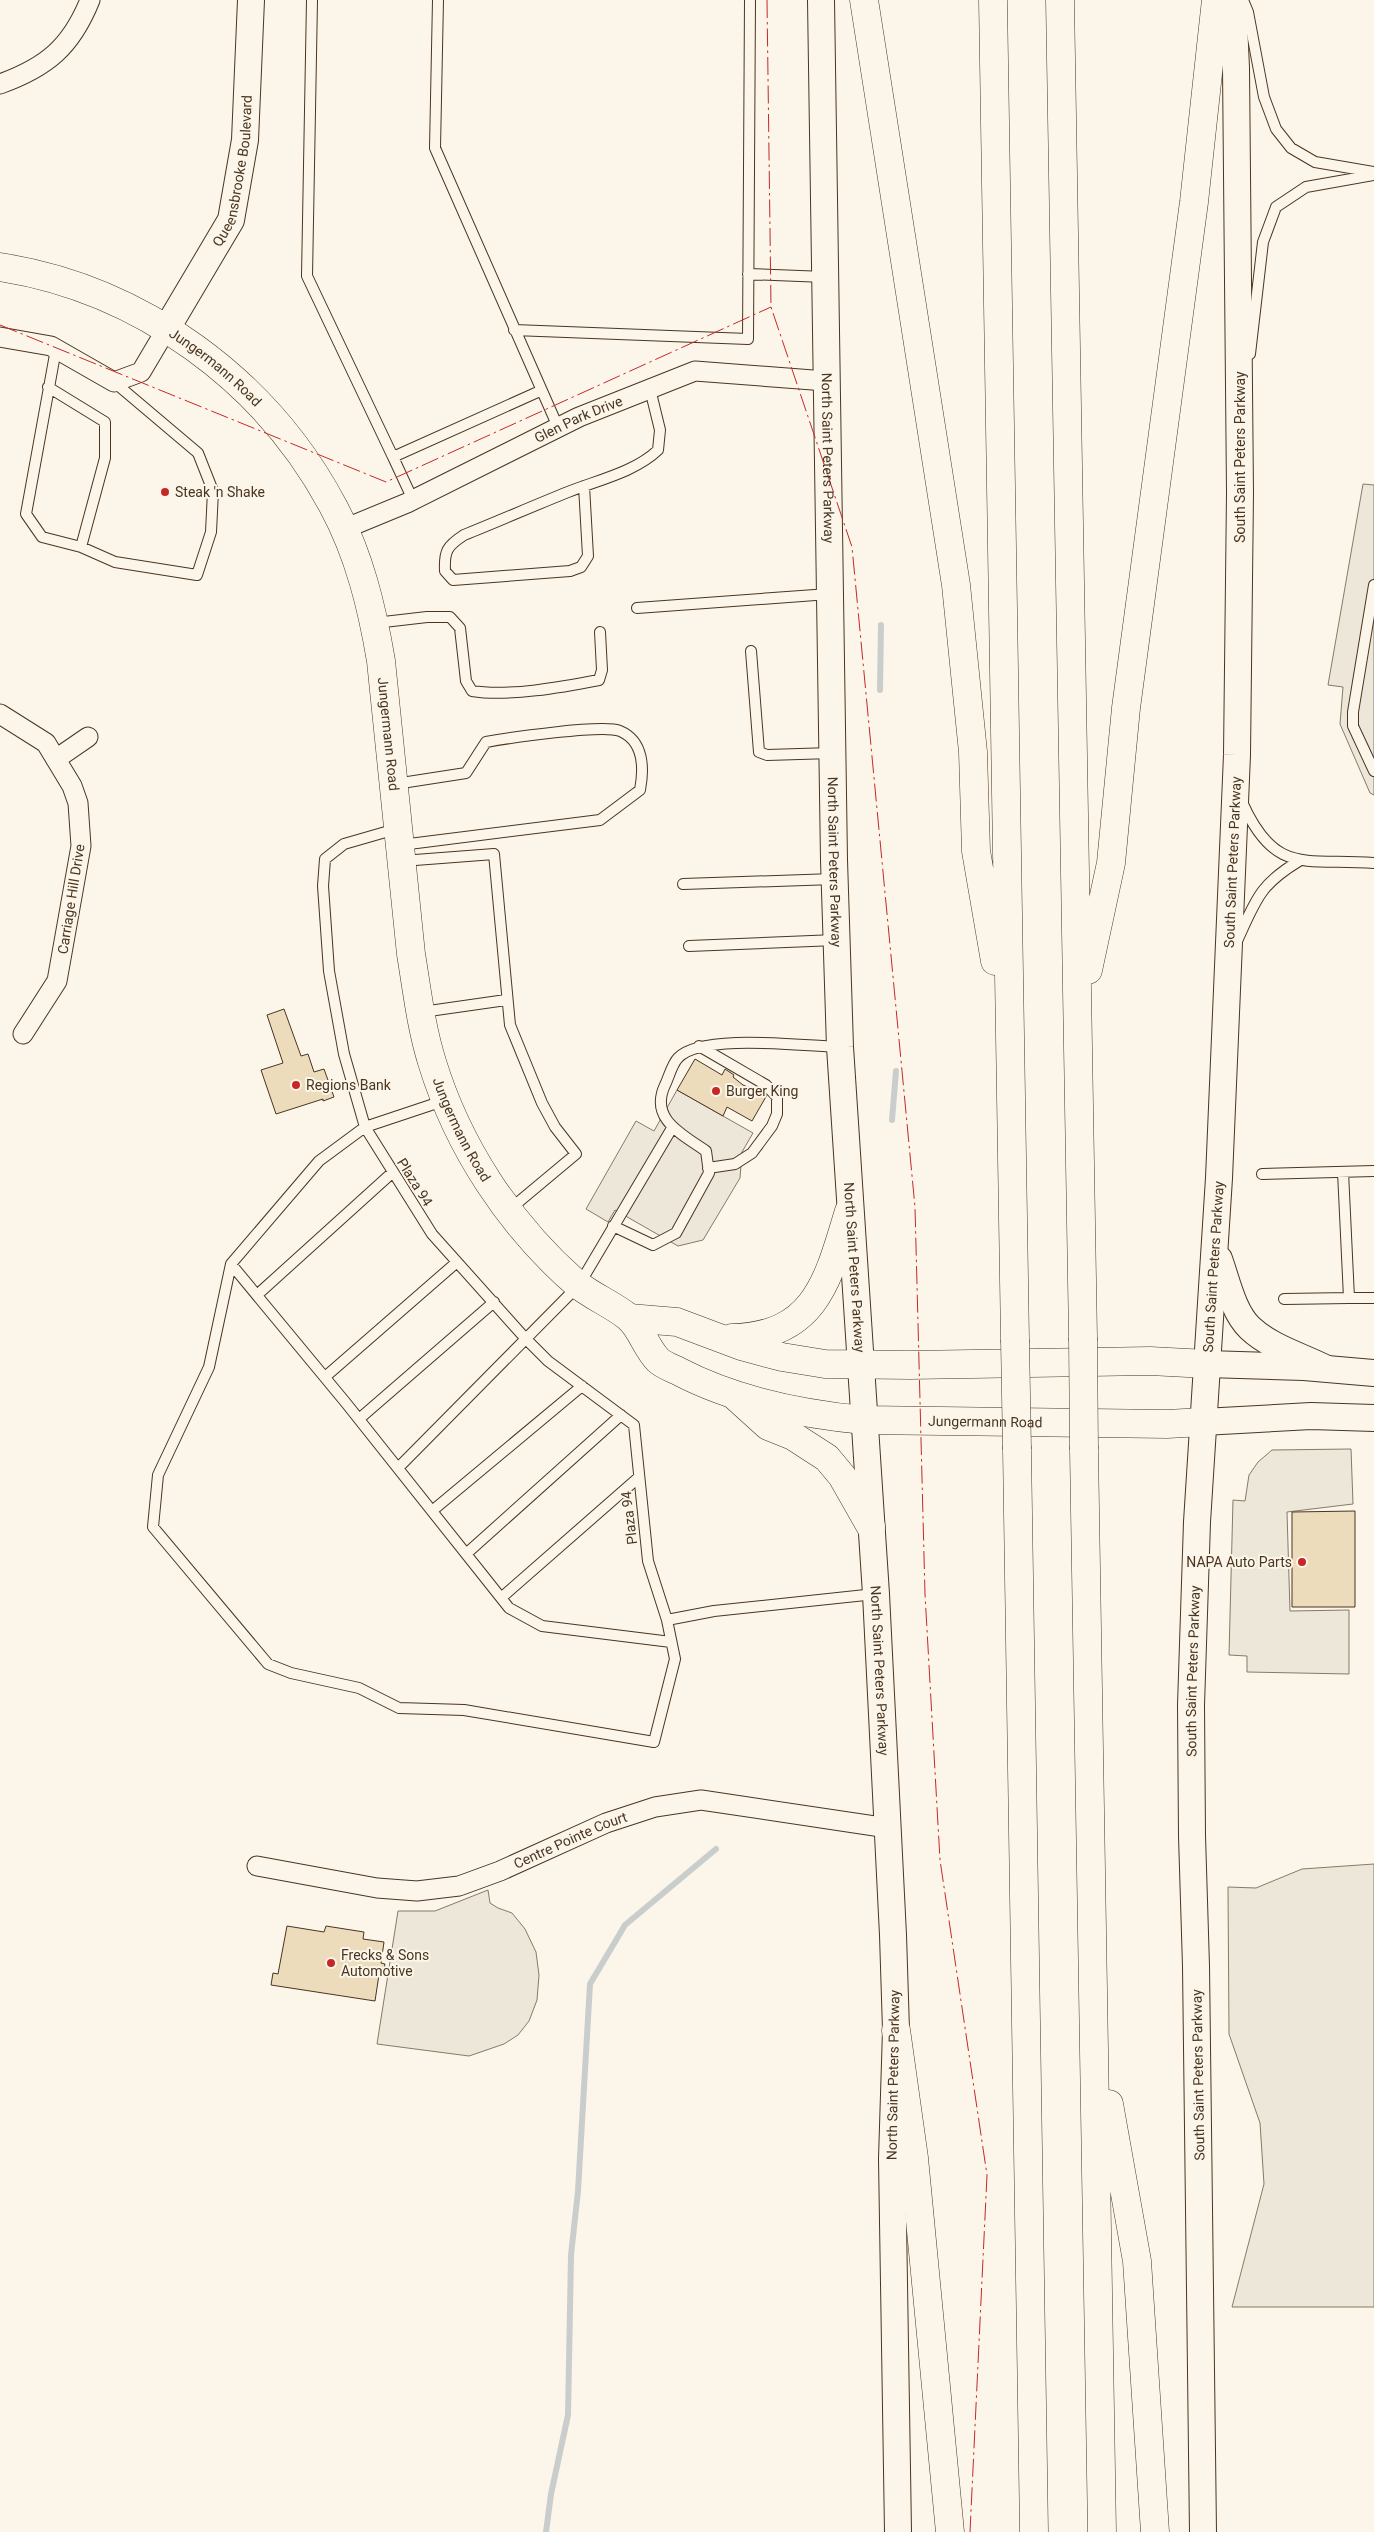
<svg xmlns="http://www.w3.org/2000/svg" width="1374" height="2532" viewBox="0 0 1374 2532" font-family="Roboto,sans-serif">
<rect width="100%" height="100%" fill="#fbf6e9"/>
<path fill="#ede7d9" stroke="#887966" d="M1363 484 1374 485V795L1370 793 1340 724 1343 687 1328 685Z
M677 1090 753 1133 742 1152 740 1178 703 1240 678 1246 615 1210 608 1222 586 1209 636 1121 654 1131Z
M1351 1449 1353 1504 1287 1512 1290 1611 1349 1610V1674L1247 1672V1656L1229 1655 1233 1500 1245 1501 1249 1475 1258 1462 1272 1450Z
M1374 1864V2307H1232L1264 2184 1260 2123 1229 2034 1228 1887 1256 1888 1302 1869Z
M488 1890 490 1903 498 1908 512 1913 525 1929 536 1952 539 1975 537 2000 529 2021 518 2035 504 2044 469 2056 377 2044 398 1911H435Z"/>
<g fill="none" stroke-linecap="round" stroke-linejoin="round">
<path stroke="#c9cecd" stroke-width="6" d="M880 690 881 625
M892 1120 896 1071
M546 2532 551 2494 568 2415 571 2255 578 2191 590 1984 625 1925 716 1849"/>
</g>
<path fill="#ecdcbc" stroke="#4a3520" d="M284 1009 301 1056 308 1054 314 1072 324 1069 334 1097 323 1101V1099L276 1114 261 1070 283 1063 267 1015Z
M695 1059 722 1075 725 1069 734 1075 733 1077 743 1085 767 1095 752 1121 727 1107 723 1116 677 1090Z
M1355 1511V1607H1292V1512Z
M287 1926 324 1932 326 1926 364 1932 363 1939 384 1942 381 1963 385 1964 384 1969 380 1968 375 2001 271 1985 273 1973 278 1974Z"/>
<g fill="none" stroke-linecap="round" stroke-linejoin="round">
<g stroke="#4a3520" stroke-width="12">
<path id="lane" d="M312 0 307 276 393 457
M438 0 435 148 558 427
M1243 0 1248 12 1264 97 1276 129 1291 148 1315 162 1374 172
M748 274 825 277
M514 330 748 339 750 0
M1250 354 1263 242 1276 207 1306 187 1374 175
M48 387 105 422V458L81 547 42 537 26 514 56 349
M584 486 588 556 581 567 570 571 453 580 445 571C444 551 447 546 464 535 499 521 533 506 568 492 598 480 635 472 658 450L660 430 650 389
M413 500 393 457 540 391
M81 547 115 562 197 575 211 532 213 491 198 453 114 382
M1374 585 1353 712V726L1374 771
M637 608 829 594
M375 623 427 617H450L460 628 466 681 472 691C508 697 563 687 599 680L602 670 600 632
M751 651 759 752 767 755 832 753
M395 784 466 773 486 742C508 738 603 724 620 731 644 741 644 769 640 790L600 820 401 845
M1242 802C1275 876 1305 858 1374 863
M396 829 344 844 325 859 323 886 329 971 344 1054 365 1127 432 1234 525 1338 548 1361 634 1425 648 1561 667 1620 675 1659 654 1742 464 1710 399 1708 359 1688 291 1673 268 1664 153 1527 158 1475 209 1367 231 1264 319 1161 365 1127 446 1100
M402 861 494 854 510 1025 542 1103 555 1127 576 1154 509 1210
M683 884 834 879
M1237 941C1256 900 1259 885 1299 861
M689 946 836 940
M422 1012 506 1000
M699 1046 766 1085 777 1097V1114L772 1126 752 1153 735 1164 708 1168
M1343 1172 1349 1298H1374
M1262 1174 1374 1171
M613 1226 653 1245 676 1233 709 1173 706 1151C682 1134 649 1119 665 1085 669 1077 672 1064 678 1058 700 1033 805 1046 839 1047
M231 1264 346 1403 509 1608 542 1626 671 1642
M257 1295 393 1172
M1284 1299 1349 1298
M325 1377 457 1262
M359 1419 494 1302
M398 1468 579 1285 672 1128
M432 1511 582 1386
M466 1554 621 1415
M501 1598 638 1478
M667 1620 714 1611 875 1594"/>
</g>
<g stroke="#4a3520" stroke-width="21">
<g id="street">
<path d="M0 84C47 67 71 47 90 0"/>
<path d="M0 337 51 346 114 382 141 372 167 328"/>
<path id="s1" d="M344 529 407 503 579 417 695 371 826 381"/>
<path d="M0 714 46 743 72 786 78 803 81 846 57 981 23 1034"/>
<path d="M56 759 88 737"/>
<path id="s2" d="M257 1866 377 1888 417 1891 459 1886 500 1871 606 1823 655 1807 701 1800 888 1828"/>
</g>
</g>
<g stroke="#4a3520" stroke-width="28">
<g id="secondary">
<path id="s3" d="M821 0 834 860 840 1047 876 1594 893 1935 896 2030 892 2159 898 2532"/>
<path id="s4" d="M167 328 231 220 245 140 251 0"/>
<path d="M1219 1259C1227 1281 1233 1312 1250 1328 1270 1347 1301 1356 1325 1368"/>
<path d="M1207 1364 1304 1367 1374 1373"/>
<path d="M1203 1422 1311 1416 1374 1418"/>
<path id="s5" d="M1203 2532 1196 1966 1192 1836 1191 1705 1197 1522 1219 1178 1237 755 1240 493 1236 68 1233 0"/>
</g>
</g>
<g stroke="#4a3520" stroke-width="29">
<g id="primary">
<path id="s6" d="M0 267C141 289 266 380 333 506 359 554 372 607 381 661L411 954C417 990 421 1027 432 1062 458 1147 510 1226 577 1284 593 1297 612 1304 628 1317 641 1328 646 1348 658 1360 663 1365 672 1368 678 1371 735 1401 801 1414 864 1420L1167 1424 1203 1422"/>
<path d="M629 1318 677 1322 741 1346 782 1357 825 1364 910 1365 1150 1361 1207 1364"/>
<path d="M732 1338C816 1336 828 1280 849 1211"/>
<path d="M736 1397 768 1426 793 1436 827 1458 842 1476 871 1527"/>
</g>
</g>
<g stroke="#4a3520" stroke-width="29">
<path id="highway" d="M864 0 956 585 973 752 976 851 995 961
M993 0 1015 1340
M1060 0 1083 1338
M1088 970 1111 863 1126 708 1194 202 1216 0
M1017 1449 1034 2532
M1084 1449 1102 2532
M896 2030 914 2158 950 2532
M1109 2104 1137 2261 1155 2532"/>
</g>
<use href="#lane" stroke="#fbf6e9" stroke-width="10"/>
<use href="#street" stroke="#fbf6e9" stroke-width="19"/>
<use href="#secondary" stroke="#fbf6e9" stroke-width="26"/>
<use href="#primary" stroke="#fbf6e9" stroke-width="28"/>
<use href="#highway" stroke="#fbf6e9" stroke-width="28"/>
<g stroke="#4a3520" stroke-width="29" stroke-linecap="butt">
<path id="highway-bridge" d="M1083 1338 1084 1449
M1015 1340 1017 1449"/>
</g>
<use href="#highway-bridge" stroke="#fbf6e9" stroke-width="28"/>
<path stroke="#c62828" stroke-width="1" stroke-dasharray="18 4 2.5 4" stroke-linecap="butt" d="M767 0 771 307 852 547 915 1207 925 1594 940 1860 987 2175 970 2532
M0 325 386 482 771 307"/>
</g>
<g fill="#c62828" stroke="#fbf6e9" stroke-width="2">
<circle cx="165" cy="492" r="5"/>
<circle cx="296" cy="1085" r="5"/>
<circle cx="716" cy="1091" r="5"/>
<circle cx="1302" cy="1562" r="5"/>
<circle cx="331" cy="1963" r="5"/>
</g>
<g text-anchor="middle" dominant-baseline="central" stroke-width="4" stroke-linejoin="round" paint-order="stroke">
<g font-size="14" fill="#4a3520" stroke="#fbf6e9">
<text stroke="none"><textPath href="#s4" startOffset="174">Queensbrooke Boulevard</textPath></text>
<text stroke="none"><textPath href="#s6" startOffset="241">Jungermann Road</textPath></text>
<text stroke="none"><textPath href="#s1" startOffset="259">Glen Park Drive</textPath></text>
<text stroke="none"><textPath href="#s3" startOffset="458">North Saint Peters Parkway</textPath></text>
<text transform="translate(1240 457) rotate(-90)">South Saint Peters Parkway</text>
<text stroke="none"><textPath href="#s6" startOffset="661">Jungermann Road</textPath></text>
<text stroke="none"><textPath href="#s3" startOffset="862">North Saint Peters Parkway</textPath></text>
<text stroke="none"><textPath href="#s5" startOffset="1671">South Saint Peters Parkway</textPath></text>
<text transform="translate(71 899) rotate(-81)">Carriage Hill Drive</text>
<text stroke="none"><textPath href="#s6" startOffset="1066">Jungermann Road</textPath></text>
<text transform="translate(415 1182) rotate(58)">Plaza 94</text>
<text stroke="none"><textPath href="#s3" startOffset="1268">North Saint Peters Parkway</textPath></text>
<text stroke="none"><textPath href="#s5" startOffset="1266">South Saint Peters Parkway</textPath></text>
<text stroke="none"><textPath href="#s6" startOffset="1712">Jungermann Road</textPath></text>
<text transform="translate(629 1518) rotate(-97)">Plaza 94</text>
<text stroke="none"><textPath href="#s5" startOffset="861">South Saint Peters Parkway</textPath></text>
<text stroke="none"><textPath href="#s3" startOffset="1672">North Saint Peters Parkway</textPath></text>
<text stroke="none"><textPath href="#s2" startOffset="325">Centre Pointe Court</textPath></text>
<text transform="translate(893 2075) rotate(-89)">North Saint Peters Parkway</text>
<text transform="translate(1198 2075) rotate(-91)">South Saint Peters Parkway</text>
</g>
<g font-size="14" fill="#4a3520" stroke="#fbf6e9" text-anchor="start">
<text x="175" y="492">Steak 'n Shake</text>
<text x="306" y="1085">Regions Bank</text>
<text x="726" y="1091">Burger King</text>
<text x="1292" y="1562" text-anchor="end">NAPA Auto Parts</text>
<text x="341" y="1955">Frecks &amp; Sons<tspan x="341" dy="16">Automotive</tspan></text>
</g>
</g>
</svg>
